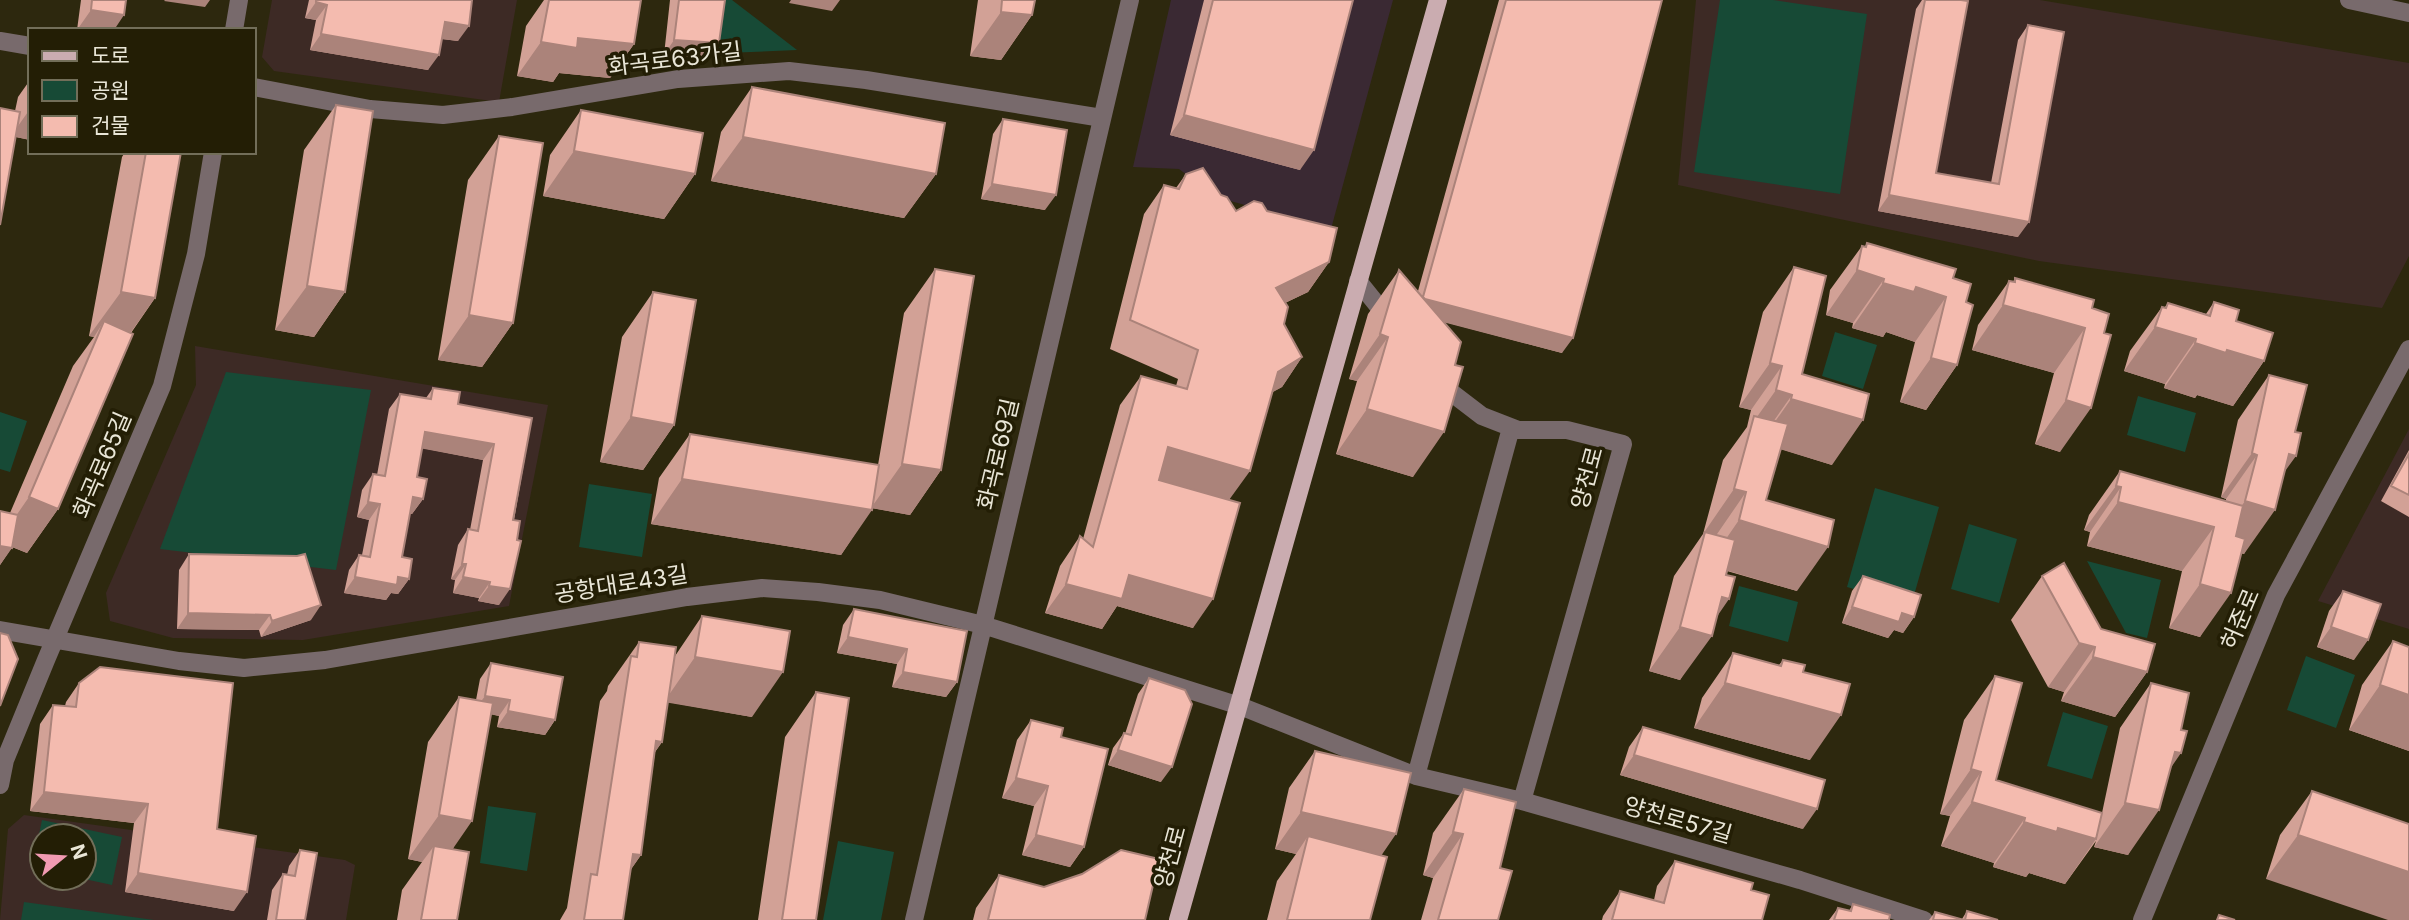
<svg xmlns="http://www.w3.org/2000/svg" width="2409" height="920" viewBox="0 0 2409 920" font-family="Inter,'Noto Sans KR',sans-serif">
<rect width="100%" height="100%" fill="#2d280e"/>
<path fill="#3a2933" d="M1171 0H1393L1331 229 1216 197 1179 169 1133 167Z"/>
<path fill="#3d2a25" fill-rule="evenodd" d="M272 0H517L499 102 274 71 262 57Z
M1696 0H2040L2409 63V256L2382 308 2039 261 1678 185Z
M195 346 548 405 509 606 303 640 173 638 110 621 106 593 196 385Z
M2409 429V629L2318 601Z
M24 815 345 860 355 865 346 920H0L8 829ZM42 836H84V878H42Z"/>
<path fill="#174a36" d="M716 0H732L797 50 725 53 708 58Z
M1720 0H1773L1867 14 1840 194 1694 172Z
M1835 332 1877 345 1863 389 1822 376Z
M226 372 371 390 336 570 160 549Z
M2138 396 2196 413 2185 452 2127 435Z
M0 412 27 421 10 472 0 469Z
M589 484 652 494 642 557 579 547Z
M1875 488 1939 507 1911 606 1847 587Z
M1969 524 2017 539 1999 603 1951 589Z
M2087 561 2161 580 2147 638 2126 633Z
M1739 586 1798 602 1788 642 1729 626Z
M2306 656 2355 675 2336 728 2287 710Z
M2063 712 2108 726 2092 779 2047 766Z
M488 806 536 813 527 871 480 863Z
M42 820 122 837 112 885 80 878H84V836H42V870L32 868Z
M838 841 894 852 881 920H823Z
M24 902 154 920H21Z"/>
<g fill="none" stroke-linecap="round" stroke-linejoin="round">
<path stroke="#786a6c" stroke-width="18" d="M2349 0 2409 13
M234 30 239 0
M0 41 30 46
M254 87 370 109 443 115 512 107 678 79 789 71 866 80 1102 118
M1358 281 1391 322
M1438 378 1448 390 1482 416 1518 430H1567L1623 444 1522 801
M0 630 179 661 244 668 325 660 687 597 762 588 818 592 880 600 983 625 1240 706 1416 776 1522 801 1800 880 1924 920
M1416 776 1511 428
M0 785 5 760 46 660 162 386 196 254 213 152
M914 920 1130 0
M2142 920 2276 595 2409 349"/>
<path stroke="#caacb0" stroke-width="18" d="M1178 920 1438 0"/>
</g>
<path fill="#d2a196" d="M81 0H126L114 30H77Z
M309 0H472L458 41 442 39 428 70 310 50 316 20 305 18Z
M544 0H641L634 44 610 78 559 73 553 82 517 76 526 26Z
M670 0H725L719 43 708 58 664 55Z
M978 0H1035L1032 15 1001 60 970 56Z
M1204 0H1353L1300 170 1170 135Z
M1499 0H1662L1562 353 1445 322 1413 477 1336 454 1357 381 1349 379 1368 314 1399 270 1418 291Z
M1922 0H1961L1936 173 1991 183 2018 40 2028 25 2018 237 1878 211 1916 9Z
M30 80V140L16 137 15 111 18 97Z
M752 87 936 174 904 218 711 181 721 132Z
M336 105 345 292 314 337 275 330 304 150Z
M581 110 695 174 664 219 543 196 550 155Z
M1003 119 1045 210 981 199 993 134Z
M499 136 513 323 482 367 438 360 468 180Z
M125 152H181L155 298 131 333 58 509 27 553 12 547 0 565V511L10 513 73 366 94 337 89 336 122 157Z
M1186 174 1221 195 1236 211H1267L1329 262 1308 292 1285 303 1284 324 1302 357 1282 387 1272 392 1229 500 1193 628 1117 606 1102 629 1045 613 1060 566 1080 536 1083 539 1120 405 1141 376 1176 386 1178 379 1110 349 1144 214 1164 185 1176 188Z
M1867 243 1953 278 1966 302 1957 365 1926 410 1900 402 1915 342 1886 332 1883 337 1852 328 1853 323 1826 315 1830 290 1862 246 1865 247Z
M1794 267 1802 374 1832 465 1781 449 1766 500 1797 591 1727 571 1716 618 1680 680 1649 671 1674 576 1703 534 1723 460 1747 427 1751 410 1739 407 1763 312Z
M935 269 941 470 910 515 872 508 841 555 651 524 659 478 690 434 878 465 904 313Z
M2015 278 2094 300 2060 452 2035 444 2054 373 1972 350 1978 325 2009 281 2013 282Z
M653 292 674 425 643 470 600 462 622 337Z
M2214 302 2236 321 2264 361 2233 406 2197 395 2195 398 2164 388 2165 384 2124 371 2130 351 2162 307H2165L2168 303 2206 314Z
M2269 375 2285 470 2244 554 2241 553 2200 637 2169 628 2182 571 2087 546 2090 532 2084 530 2089 515 2120 471 2226 501V499L2221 497 2238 420Z
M433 388 458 404 532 418 499 605 478 601 479 598 453 593 455 580 451 579 458 545 468 529 470 530 483 460 422 448 417 477 423 499 412 514H410L402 557 409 579 398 594 391 593 386 600 344 593 349 570 359 555H362L369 520 357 517 362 490 373 474 377 475 389 409 400 394 426 398Z
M2409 450V517L2381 501Z
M189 554 311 620 261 637 259 630 177 629 179 570Z
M1863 576 1914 617 1903 633 1894 630 1888 638 1842 623 1852 591Z
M2042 576 2101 629 2147 672 2115 717 2061 701 2064 692 2048 687 2011 620Z
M2343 591 2354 660 2317 647 2329 611Z
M854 609 957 682 946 697 892 687 897 664 837 653 843 625Z
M702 616 752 717 668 702 662 742 655 752 641 855 631 869 623 920H560L567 908 600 701 607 691 608 686 639 642 675 656Z
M2393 641 2409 647V751L2349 730 2362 685Z
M1733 653 1779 665 1783 660 1803 672 1810 760 1694 728 1702 698Z
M491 663 555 720 545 735 497 727 499 716 491 714 453 849 457 920H397L402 890 422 862 408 859 428 742 459 697 476 700 480 679Z
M1995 676 1996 780 2102 813 2120 728 2151 683 2170 769 2128 855 2094 847 2096 841 2065 884 2029 873 2026 877 1993 867 1994 863 1941 846 1950 816 1940 814 1964 720Z
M1149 678 1161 782 1108 765 1113 748 1124 733 1125 734 1138 694Z
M79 683 217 829 234 911 125 892 134 823 30 811 40 724 53 705 65 706 66 702Z
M816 692V920H758L785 737Z
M1031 720 1061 737 1084 847 1070 867 1022 855 1034 806 1002 798 1017 740Z
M1643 727 1803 829 1620 775 1629 747Z
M1315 751 1382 856 1370 920H1267L1277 881 1296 854 1275 849 1289 788Z
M1464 789 1500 868 1498 920H1421L1433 878 1423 875 1433 833Z
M2312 791 2409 824 2266 879 2280 835Z
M300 850 305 920H267L272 890 283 874 287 875 289 866Z
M1675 861 1751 890 1762 920H1602L1603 916 1620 891 1654 900 1657 886Z
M999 875 1145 920H973L976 908Z
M1853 904 1889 920H1829L1838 908 1849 911Z
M1967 911 1998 920H1929L1935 912 1962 919Z"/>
<path fill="#ab837a" d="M165 0H210L205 7 164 1Z
M791 0H840L832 11 789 3Z
M316 2 327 5 316 20 305 18Z
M91 10 124 15 114 30H77Z
M1001 12 1032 15 1001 60 970 56Z
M445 22 469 26 458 41 434 38Z
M321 34 439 55 428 70 310 50Z
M578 38 634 44 610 78 559 73 553 82 517 76 541 42Z
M674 40 719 43 708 58 664 55Z
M30 109V140L11 136Z
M1184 115 1314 150 1300 170 1170 135Z
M743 137 936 174 904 218 711 181Z
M574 151 695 174 664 219 543 196Z
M992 184 1056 195 1045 210 981 199Z
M1889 195 2029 222 2018 237 1878 211Z
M1329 262 1308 292 1255 317 1276 288Z
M1857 270 1884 279 1853 323 1826 315Z
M1883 283 1916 287 1946 297 1915 342 1886 332 1883 337 1852 328Z
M307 286 345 292 314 337 275 330Z
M121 292 155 298 124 342 104 321 94 337 89 336Z
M1422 298 1573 338 1562 353 1412 314Z
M2003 305 2085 328 2054 373 1972 350Z
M469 315 513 323 482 367 438 360Z
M2155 327 2196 339 2165 384 2124 371Z
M1380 334 1388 337 1357 381 1349 379Z
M2195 343 2227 350 2264 361 2233 406 2197 395 2195 398 2164 388Z
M1302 357 1282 387 1257 401 1278 372Z
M1931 358 1957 365 1926 410 1900 402Z
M1770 363 1782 366 1751 410 1739 407Z
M1776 390 1792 395 1761 439 1752 424Z
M1791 399 1863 420 1832 465 1760 443Z
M2066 400 2091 408 2060 452 2035 444Z
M1367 409 1444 432 1413 477 1336 454Z
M631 417 674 425 643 470 600 462Z
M425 432 494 444 483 460 414 447Z
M1168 447 1250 471 1229 500 1148 477Z
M2252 453 2257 455 2226 499 2221 497Z
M2289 454 2296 456 2264 500Z
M902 464 941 470 910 515 871 508Z
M682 479 872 510 841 555 651 524Z
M2116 486 2121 487 2090 532 2084 530Z
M1734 489 1746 492 1715 537 1703 534Z
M29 497 58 509 27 553 0 542V539Z
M413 497 423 499 412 514 402 512Z
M2245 501 2275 510 2244 554 2214 546Z
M368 502 380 504 369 520 357 517Z
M2118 502 2214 527 2182 571 2087 546Z
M1739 520 1828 547 1797 591 1708 565Z
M0 546 12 548 0 565Z
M462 564H466L455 580 451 579Z
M1129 575 1213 599 1193 628 1117 606 1102 629 1045 613 1066 584Z
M355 577H398L409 579 398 594 391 593 386 600 344 593Z
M463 577 490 582 479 598 453 593Z
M2200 584 2231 593 2200 637 2169 628Z
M489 586 510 589 499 605 478 601Z
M1722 597 1729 599 1705 634 1712 636 1680 680 1649 671 1680 627Z
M321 605 311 620 261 637 272 621Z
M1852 607 1902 613 1914 617 1903 633 1894 630 1888 638 1842 623Z
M188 613 270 615 259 630 177 629Z
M2331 627 2368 640 2354 660 2317 647Z
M848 637 907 649 897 664 837 653Z
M2079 643 2095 647 2064 692 2048 687Z
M695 657 783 672 752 717 664 702Z
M2093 657 2147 672 2115 717 2061 701Z
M903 672 957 682 946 697 892 687Z
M1725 683 1841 715 1810 760 1694 728Z
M2380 685 2409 695V751L2349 730Z
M485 696 510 700 499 716 474 711Z
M508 711 555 720 545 735 497 727Z
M656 741 662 742 631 786Z
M1118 750 1172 767 1161 782 1108 765Z
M2175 752 2181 753 2150 798Z
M1634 755 1817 809 1803 829 1620 775Z
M1971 769 1981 772 1950 816 1940 814Z
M1016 778 1048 786 1034 806 1002 798Z
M44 792 148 804 134 823 30 811Z
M1972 802 2025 818 1994 863 1941 846Z
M2125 803 2159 810 2128 855 2094 847Z
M1301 812 1396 834 1370 872 1308 836 1296 854 1275 849Z
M439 815 472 821 441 866 434 846 422 862 408 859Z
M2024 822 2058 828 2096 839 2065 884 2029 873 2026 877 1993 867Z
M1453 832 1463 834 1433 878 1423 875Z
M1036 835 1084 847 1070 867 1022 855Z
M2298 835 2409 872V920H2388L2266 879Z
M633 854 641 855 610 900Z
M138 873 247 892 234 911 125 892Z"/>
<path fill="#f4bbaf" stroke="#ab837a" stroke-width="2" d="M92 0H126L124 15 91 10Z
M316 0H472L469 26 445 22 439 55 321 34 327 5 316 2Z
M549 0H641L634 44 578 38 577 48 541 42Z
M679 0H725L719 43 674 40Z
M1002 0H1035L1032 15 1001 12Z
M1213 0H1353L1314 150 1184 115Z
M1506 0H1662L1573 338 1425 299 1423 297Z
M1925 0H1961L1968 1 1936 173 1999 184 2028 25 2064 32 2029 222 1889 195Z
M752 87 945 123 936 174 743 137Z
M336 105 373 111 345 292 307 286Z
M0 108 20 112 0 225Z
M581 110 703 133 695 174 574 151Z
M1003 119 1067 130 1056 195 992 184Z
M499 136 543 143 513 323 469 315Z
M146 152H181L155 298 121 292Z
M1203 168 1221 195 1227 197 1236 211 1254 201 1262 203 1267 211 1337 228 1329 262 1276 288 1288 307 1284 324 1302 357 1278 372 1250 471 1168 447 1159 480 1240 503 1213 599 1129 575 1122 599 1066 584 1080 536 1093 547 1141 376 1187 389 1198 350 1130 320 1164 185 1179 189 1186 174Z
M1867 243 1956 269 1953 278 1971 284 1966 302 1973 305 1957 365 1931 358 1946 297 1916 287 1914 292 1883 283 1884 279 1857 270 1862 246 1866 247Z
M1794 267 1826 276 1802 374 1869 394 1863 420 1791 399 1792 395 1776 390 1782 366 1770 363Z
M935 269 974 276 941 470 902 464Z
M1399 270 1461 342 1455 365 1463 367 1444 432 1367 409 1388 337 1380 334Z
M2015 278 2094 300 2092 308 2109 314 2104 333 2111 335 2091 408 2066 400 2085 328 2003 305 2009 281 2015 282Z
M653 292 696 300 674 425 631 417Z
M2214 302 2239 310 2236 321 2273 333 2264 361 2227 350 2226 353 2195 343 2196 339 2155 327 2162 307 2166 308 2168 303 2210 316Z
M104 321 133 334 58 509 29 497Z
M2269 375 2307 385 2295 432 2301 433 2296 456 2289 454 2275 510 2245 501 2257 455 2252 453Z
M433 388 460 392 458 404 532 418 513 520 520 521 517 540 521 541 510 589 489 586 490 582 463 577 466 564H462L468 529 478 531 494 444 425 432 417 477 427 479 423 499 413 497 402 557 412 559 409 579 398 577 397 585 355 577 359 555 370 557 380 504 368 502 373 474 385 476 400 394 431 399Z
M1754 416 1788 424 1766 500 1834 520 1828 547 1739 520 1746 492 1734 489Z
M690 434 879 465 872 510 682 479Z
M2409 454V495L2391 486Z
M2120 471 2243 506 2236 536 2245 539 2231 593 2200 584 2214 527 2118 502 2121 487 2116 486Z
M0 511 18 515 12 548 0 546Z
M1705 532 1735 540 1726 575 1735 577 1729 599 1722 597 1712 636 1680 627Z
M189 554 297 556 305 554 321 605 272 621 270 615 188 613Z
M2064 563 2101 629 2155 644 2147 672 2093 657 2095 647 2079 643 2042 576Z
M1863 576 1921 595 1914 617 1902 613 1899 622 1852 607Z
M2343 591 2381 604 2368 640 2331 627Z
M854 609 967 631 957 682 903 672 907 649 848 637Z
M702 616 790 631 783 672 695 657Z
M0 633 8 635 18 659 0 706Z
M2393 641 2409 647V695L2380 685Z
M639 642 676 647 662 742 656 741 641 855 633 854 623 920H584L591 874 597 875 631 656 637 657Z
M1733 653 1781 666 1783 660 1805 665 1803 672 1850 684 1841 715 1725 683Z
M491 663 563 677 555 720 508 711 510 700 485 696Z
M100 667 233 683 217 829 256 836 247 892 138 873 148 804 44 792 53 705 76 707 79 683Z
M1995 676 2022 683 1996 780 2102 813 2096 839 2058 828 2057 832 2024 822 2025 818 1972 802 1981 772 1971 769Z
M1149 678 1185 690 1192 704 1172 767 1118 750 1124 733 1131 735Z
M2151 683 2189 693 2181 730 2187 731 2181 753 2175 752 2159 810 2125 803Z
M816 692 849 698 816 920H782Z
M459 697 493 703 472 821 439 815Z
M1031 720 1063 728 1061 737 1108 749 1084 847 1036 835 1048 786 1016 778Z
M1643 727 1825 780 1817 809 1634 755Z
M1315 751 1411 773 1396 834 1301 812Z
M1464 789 1516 802 1500 868 1512 871 1498 920H1438L1463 834 1453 832Z
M2312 791 2409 824V872L2298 835Z
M1308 836 1387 857 1370 920H1287Z
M434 846 469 852 457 920H421Z
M300 850 317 853 305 920H276L283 874 295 876Z
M1121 850 1159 859 1145 920H988L999 875 1044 887 1082 874Z
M1675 861 1753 883 1751 890 1769 895 1762 920H1612L1620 891 1664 903Z
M1853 904 1890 915 1889 920H1834L1838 908 1851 911Z
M1967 911 1998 920H1965Z
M1935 912 1964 920H1933Z
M2219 915 2235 920H2217Z"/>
<g text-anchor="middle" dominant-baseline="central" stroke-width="7" stroke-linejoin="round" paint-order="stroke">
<g font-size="23" fill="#e9e6d7" stroke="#231e05">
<text transform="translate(675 59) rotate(-7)">화곡로63가길</text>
<text transform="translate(998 454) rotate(-77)">화곡로69길</text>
<text transform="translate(102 465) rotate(-67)">화곡로65길</text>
<text transform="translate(1587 478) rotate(-75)">양천로</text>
<text transform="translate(621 584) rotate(-9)">공항대로43길</text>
<text transform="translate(2240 619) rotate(-67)">허준로</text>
<text transform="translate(1678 820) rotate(16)">양천로57길</text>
<text transform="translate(1170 857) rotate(-75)">양천로</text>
</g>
</g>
<rect x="28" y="28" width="228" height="126" fill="#231e05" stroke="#726e59" stroke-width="2"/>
<rect x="42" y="51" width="35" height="10" fill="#caacb0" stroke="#726e59" stroke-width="2"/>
<text x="91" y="63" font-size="21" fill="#e9e6d7">도로</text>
<rect x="42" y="80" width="35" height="21" fill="#174a36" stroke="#726e59" stroke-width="2"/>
<text x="91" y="98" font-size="21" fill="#e9e6d7">공원</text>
<rect x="42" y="116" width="35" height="21" fill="#f4bbaf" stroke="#726e59" stroke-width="2"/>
<text x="91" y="133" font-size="21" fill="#e9e6d7">건물</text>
<g transform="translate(63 857) rotate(72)"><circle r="33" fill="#231e05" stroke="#726e59" stroke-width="2"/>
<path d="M0-5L12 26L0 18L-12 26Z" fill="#f19ab2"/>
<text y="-10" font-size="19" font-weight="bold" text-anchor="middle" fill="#e9e6d7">N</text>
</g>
</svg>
